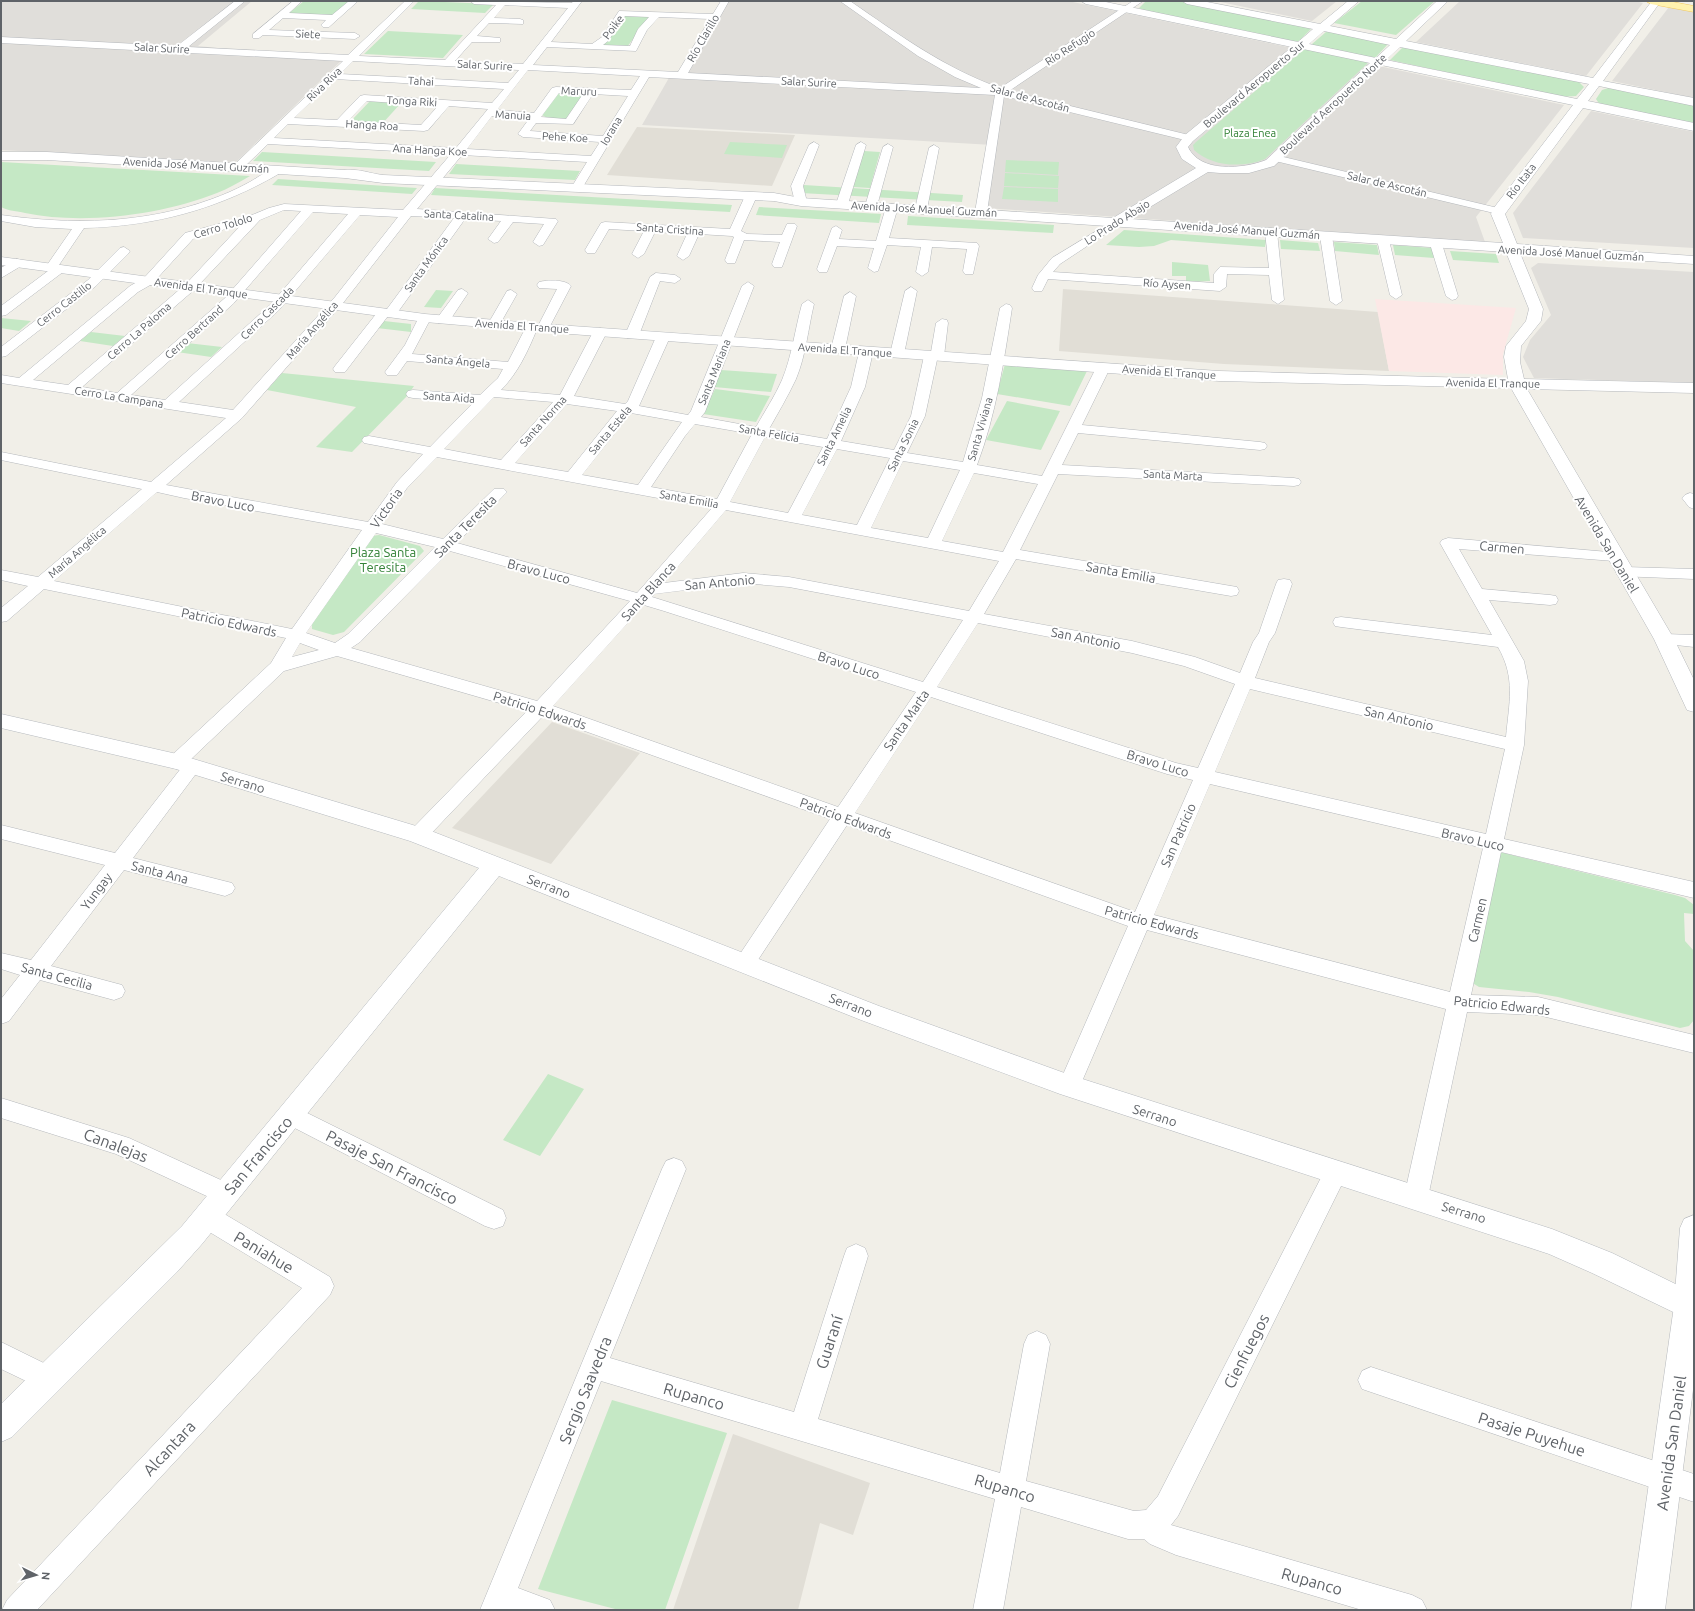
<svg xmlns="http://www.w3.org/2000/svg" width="1695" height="1611" viewBox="0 0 1695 1611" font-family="Ubuntu,sans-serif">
<rect width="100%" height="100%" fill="#f1efe8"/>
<path fill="#e0deda" d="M1 1H252L198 46 341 61 234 164 1 150Z
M728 1H1068L1564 105 1476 217 1485 242 985 208 993 145 642 125 670 76 685 77Z
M1216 1H1337L1312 21Z
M1460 1H1635L1643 3 1586 76 1416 42Z
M1669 7 1694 11V98L1612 81Z
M1591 111 1694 132V248L1523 238 1513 213Z
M1538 263 1694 272V383L1534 378 1523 357 1530 340 1551 315 1531 268Z"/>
<path fill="#e1ded6" d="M637 127 795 135 772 186 607 175Z
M1063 289 1378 312 1389 371 1224 364 1059 351Z
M552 722 640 753 551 864 452 828Z
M733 1434 870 1483 853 1535 820 1523 798 1610H673Z"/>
<path fill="#fce8e6" d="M1375 299 1516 308 1503 354V375L1389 371Z"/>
<path fill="#c5e8c5" d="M304 1H350L334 16 289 13Z
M422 1 491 4 493 5 485 13 411 9 418 2Z
M1146 1H1180L1306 26 1311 29 1299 41 1291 42 1147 12 1139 8Z
M1362 1H1435L1396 35 1334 23Z
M625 15 650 17 627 47 603 45 620 27Z
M388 31 463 35 443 58 364 54Z
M1326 32H1331L1388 44 1376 57 1370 58 1313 45 1312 44Z
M1403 47 1579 82 1584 87 1576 96 1560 97 1390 60Z
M1305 48 1369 62 1265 159C1243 168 1212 167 1194 150L1193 145 1196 142Z
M1608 88 1694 105V125L1600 105 1596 99 1602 90Z
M559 91 585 92 567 120 549 119 542 115Z
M370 101 401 103 382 124 350 122Z
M730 142 787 145 782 158 724 154Z
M864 151 880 152 870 188 853 187Z
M262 152 436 162 429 171 253 161Z
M1006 160 1059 162 1058 175 1005 172Z
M1 162 250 176C239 182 228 189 217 193 162 215 83 225 25 213 17 211 8 211 1 207Z
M456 164 580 171 575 180 449 174Z
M1005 173 1059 176 1058 188 1004 186Z
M278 179 417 188 412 194 272 185Z
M804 185 963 195 962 202 801 193Z
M1004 187 1058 189V202L1002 199Z
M435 188 732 205 730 212 431 195Z
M759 207 881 214 879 223 756 215Z
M908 216 1054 225 1053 233 907 225Z
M1124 230 1266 240 1265 247 1171 240 1154 246 1139 247 1106 245Z
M1280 240 1318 243 1320 251 1281 249Z
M1334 242 1377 245 1379 255 1335 251Z
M1393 245 1432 248 1434 258 1395 255Z
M1450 251 1496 254 1499 263 1453 260Z
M1172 262 1208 265 1210 281 1186 282V276H1172Z
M436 290 453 291 441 308 424 307Z
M1 318 31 321 19 331 1 328Z
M384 321 411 324V332L377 328Z
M91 332 125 336 113 346 80 341Z
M187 343 222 347 211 357 177 352Z
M1005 364 1087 371 1070 406 997 394Z
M721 370 777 374 771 392 714 387Z
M282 373 414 386 407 396 352 452 316 447 356 407 267 390Z
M715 389 770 396 756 422 703 414Z
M1007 401 1060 411 1041 450 986 440Z
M379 535 420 546 424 551 344 632 333 635 312 629V621L372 536Z
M1500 852 1675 895 1685 898 1694 905V914L1684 913 1685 941 1694 951V1020L1689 1026 1680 1028 1558 997 1529 992 1479 987 1471 982Z
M548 1074 584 1089 540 1156 503 1140Z
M612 1400 727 1433 665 1610H619L538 1589Z"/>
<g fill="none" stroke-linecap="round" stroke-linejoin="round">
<g stroke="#b5b8bc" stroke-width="1">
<path id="minor" d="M235 1H245L188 47 348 55 405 1H414L359 56 445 60 496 5 474 4 470 1 572 3 573 1H582L551 42 592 44 602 37 619 11 713 14 721 1H729L688 73 981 88 955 77 918 56 840 1H850C898 34 944 68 1000 88L1133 1H1143L1009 91 1193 136 1194 138 1193 140 1189 141 1004 96 987 212 981 215 975 212 995 95 649 77 581 190 577 191 571 188 587 162 462 155 417 209 556 219 558 221 543 245 539 246 533 242 544 224 513 222 498 242 494 243 488 239 501 221 465 219 395 316H388L345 372H335L333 369 335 366 380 309H387L454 218 411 216 343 303 242 418 166 485 368 522 397 482 423 454 364 443 362 440 364 437 369 436 430 447 473 403 413 398 408 397 406 394 408 391 413 390 480 395 498 378 503 369 407 361 397 375H387L385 372 405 345 420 315H430L431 318 412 354 508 362 526 327 532 323 538 326 557 289 539 288 537 285 539 282C546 280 566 279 571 286L549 328 543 332 537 329C528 351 518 373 501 390L560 395 593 332 600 328 607 332 574 396 625 404 628 401 656 337 663 333 670 337 639 406 688 415 691 411 742 286 748 282 754 286 705 412 701 417 756 427C765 411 775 396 782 380 792 356 795 329 802 304L808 300 814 304C808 329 806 355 796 379 788 396 778 413 769 429L827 439 851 387 859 352 861 349H871L873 352 865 387 841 441 894 450 911 416 924 356 926 353 931 352 936 323 942 319 947 320 948 323 944 356 942 359 937 360 925 416 907 453 963 462 982 398 1000 308 1006 304 1010 305 1012 308C1004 361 996 415 977 465L1042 476 1096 368 1098 365H1108L1110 368 1082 425 1260 442 1265 443 1267 446 1265 449 1260 450 1078 433 1062 465 1294 478 1299 479 1301 482 1299 485 1294 486 1058 474 1020 550 1231 586 1237 587 1239 591 1237 595 1231 596 1016 559 984 614 1132 641 1195 657 1240 673 1253 642 1259 633 1276 584 1278 580 1284 579 1290 580 1292 584 1275 633 1269 642 1255 678 1506 737C1509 703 1516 678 1498 647L1341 627 1335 626 1333 622 1335 618 1341 617 1492 635 1440 543 1442 540 1448 538 1620 553 1622 556 1620 559 1614 561 1459 549 1482 589 1550 595 1556 596 1558 600 1556 604 1550 605 1489 600 1524 661 1528 681 1524 745 1504 839 1694 882V898L1501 852 1471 995 1538 997 1694 1035V1053L1538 1015 1467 1012 1428 1197 1424 1205 1416 1208 1408 1205 1404 1197 1446 1009 1147 930 1080 1086 1077 1093 1069 1096 1061 1093 1058 1086 1128 926 847 825 752 969 745 971 738 969 735 963 738 957 830 819 543 716 425 840 418 842 411 840 408 835 411 830 527 711 337 656 284 671 189 761 199 762 201 767 133 858 232 883 235 888 232 893 225 896 124 870 51 966 122 985 125 991 122 997 114 1000 40 980 9 1021 1 1024V999L20 975 1 969V953L31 960 105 865 1 839V825L115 853 182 767 177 769 170 767 168 762 170 757 271 663 286 638 44 589 7 621 1 622V608L28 586 1 580V570L38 577 142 489 1 460V452L151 482 226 418 1 383V375L19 378 130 286 144 278 185 233 252 215 269 208 284 204 403 210 451 154 268 144 242 169H234L233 167 234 165 343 61 1 43V37L177 46ZM505 5 568 8 523 64 455 61 472 42H500V38L477 36 489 23 523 24V20L520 19 494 18ZM625 16 649 17 638 29 630 46 603 45 608 41ZM659 17 710 19 678 72 533 65 547 47 636 51 647 30ZM353 61 519 70 508 83 340 74ZM528 70 640 76 631 90 556 87 552 88 534 113 497 110ZM335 79 504 89 492 103 364 95 360 96 337 120 294 118ZM559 93 583 94 566 119 541 117ZM593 94 628 96 603 136 530 131 536 123 573 124ZM367 101 438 106 421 125 348 121ZM449 106 488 109 456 148 274 138 288 124 424 131 428 130ZM492 116 529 119 518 134 523 137 600 142 591 156 467 149ZM284 210 301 211 225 298 117 393 82 387 194 290 260 220ZM313 212 348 214 271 304 165 400 131 395 233 304ZM360 215 398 217 335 297 233 410 179 402 279 310ZM242 224 186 284 68 385 33 380 138 292 152 284 193 239ZM494 397 553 402 501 460 444 449ZM567 404 617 411 568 472 515 463ZM631 413 682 422 638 485 582 475ZM695 424 752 434 717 499 651 487 685 436ZM765 437 823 447 788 513 730 502ZM837 449 890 458 857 525 802 515ZM437 457 712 508 637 593 457 543 504 495 507 492 504 489H494L443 539 382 524 407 488ZM903 461 960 470 928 538 871 528ZM974 473 1038 484 1003 552 942 541ZM157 492 184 498 362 530 292 629 54 581ZM726 510 999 561 969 611 789 577 743 573 664 583ZM376 533 435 547 348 634 335 643 306 633ZM450 551 630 601 537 701 351 648 360 642ZM743 583 789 587 963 620 923 682 652 597 654 594ZM644 605 664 611 916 692 838 807 553 706ZM978 623 1132 653 1184 666 1235 684 1198 768 1176 763 937 687ZM300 643 319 650 292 657ZM1250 689 1505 749 1486 834 1215 772ZM931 697 1167 774 1193 780 1135 912 855 813ZM1210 784 1483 848 1450 992 1154 915Z
M293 1H302L289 13 332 15 349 1H358L329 27H323L321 25 326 20 283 18 269 30 355 33 360 36 355 39 263 35 259 38H253V34Z
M814 142 819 145 803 186 807 202 801 205 795 202 791 186 809 145Z
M861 142 866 145 848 204 842 207 838 206 836 204 856 145Z
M888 144 893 147 877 206 871 209 867 208 865 206 883 147Z
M934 145 939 148 927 209 921 212 915 209 929 148Z
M1275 155 1498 208 1504 211 1498 214 1271 160 1270 158 1271 156Z
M278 167 282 168 283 170 282 172C219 209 156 226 84 228L59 265 63 266 65 269 63 272 6 315 1 316V306L48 271 45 268 72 229 35 227 1 221V215C72 225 144 224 212 199 223 195 235 190 246 184 256 179 267 170 278 167Z
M751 193 757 196 741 231 747 234 782 235 787 224H795L797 226 782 267H774L772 264 780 242 744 240 735 263H727L725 260 734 237 732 236 699 234 689 256 683 260 677 256 687 234 655 232 644 254 638 258 632 254 644 231 609 229 595 253H587L585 250 601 223 605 222 730 229 745 196Z
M892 204 898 207 889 238 977 243 979 246 973 274H965L963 271 967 249 932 247 928 272 922 276 916 272 921 247 887 245 878 271 874 272 868 268 874 248 837 246 827 272H819L817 269 832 228 836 226 842 230 839 239 876 241 886 207Z
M1118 218 1122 219 1124 221 1122 223 1060 264 1053 272 1214 283V274L1220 267 1269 268 1265 232 1271 228 1277 232 1284 300 1278 304 1272 300 1269 275 1227 274 1226 287 1220 291 1048 279 1042 291H1034L1032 288 1038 275 1052 258Z
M1326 232 1332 236 1342 301 1336 305 1330 301 1320 236Z
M1383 236 1389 240 1402 295 1396 299 1390 295 1377 240Z
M1436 240 1442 244 1458 296 1456 299 1452 300 1446 296 1430 244Z
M124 247 130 251 128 254 96 286 6 356 1 357V347L88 280 120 248Z
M17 259 21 260 23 263 21 266 1 278V268Z
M656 273 675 275 681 279 675 283 660 281 639 335 637 338H627L625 335 650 277Z
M911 287 917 291 904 354 902 357H892L890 354 905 291Z
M462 289 468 293 448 323H438L437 320 438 317 458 290Z
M511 290 517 294 500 324 499 327H489L488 324 507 291Z
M850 292 856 296 845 349 843 352H833L831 349 844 296Z
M1690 493 1694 494V509L1689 507 1682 498 1685 495Z
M1624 567 1694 569V579L1618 576 1616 572 1618 568Z
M1664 634 1694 635V647L1658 643 1656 639 1658 635Z
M1 1098 129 1138 234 1186 238 1194 234 1202 226 1205 116 1154 1 1118Z
M291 1105 503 1210 506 1218 503 1226 494 1229 485 1226 283 1122 280 1115 283 1108Z
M674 1158 682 1161 686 1169 610 1358 794 1412 844 1256 847 1248 856 1244 865 1248 868 1256 818 1419 1000 1473 1024 1344 1028 1335 1037 1331 1046 1335 1050 1344 1026 1481 1134 1511 1146 1510 1158 1496 1328 1164 1336 1161 1344 1164 1348 1172 1344 1180 1178 1516 1171 1525 1412 1595 1422 1600 1427 1610H1362L1176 1555 1150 1544 1144 1539H1128L1021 1507 1003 1610H973L995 1499 601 1381 518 1588 550 1600 555 1610H480L662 1169 666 1161Z
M207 1206 216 1209 330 1277 334 1286 330 1295 37 1610H2L7 1600 302 1288 198 1225 195 1217 198 1209Z
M1 1342 58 1370 62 1379 58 1388 49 1392 1 1369Z
M1371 1367 1694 1474V1502L1362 1389 1358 1380 1362 1371Z"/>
</g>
<g stroke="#b5b8bc" stroke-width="1">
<path id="tertiary" d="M1081 1H1101L1298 42 1313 29 1187 4 1182 1H1202L1320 24 1348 1H1359L1330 26 1396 39 1437 1H1448L1406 41 1593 78 1652 1H1661L1603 81 1694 98V106L1599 86 1588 101 1694 123V131L1583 108 1505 214 1517 244 1694 256V264L1520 253 1543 309 1541 321 1521 346 1520 362 1524 379 1694 383V393L1527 389 1674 639 1694 680V712L1687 710 1654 639 1511 388 1219 381 543 332 425 322 1 265V257L425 314 543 324 1219 371 1508 379 1504 357 1506 346 1526 321 1529 309 1506 252 801 206 774 201 383 183 345 178 47 160H1V152H47L345 170C362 169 367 173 383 175L774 193 801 198 1113 218 1196 168 1182 159 1176 147 1185 135 1292 47 1086 4ZM1324 31 1390 45 1376 58 1309 44ZM1400 47 1589 84 1577 99 1386 60ZM1303 49 1370 63 1266 160C1243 169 1200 173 1188 147L1193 141ZM1381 65 1573 105 1493 209 1491 214 1503 243 1130 219 1208 172 1220 173H1249L1274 166Z
M1694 1215V1382L1665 1610H1631L1674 1306 1680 1228 1684 1219Z"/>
</g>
<g stroke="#b6babf" stroke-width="1">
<path id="secondary" d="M1 714 177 754 426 829 879 1006 1070 1075 1552 1229 1612 1253 1694 1293V1322L1592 1273 1549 1254 1060 1094 861 1020 499 876 202 1244 177 1272 12 1437 1 1442V1404L182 1226 479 868 410 841 176 769 1 728Z"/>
</g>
<g stroke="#f2c960" stroke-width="1">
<path id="primary" d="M1646 1H1668L1694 6V12L1651 4Z"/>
</g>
<use href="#minor" fill="#fff" fill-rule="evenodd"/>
<use href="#tertiary" fill="#fff" fill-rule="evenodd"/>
<use href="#secondary" fill="#fff" fill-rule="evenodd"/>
<use href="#primary" fill="#fff2af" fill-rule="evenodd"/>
</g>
<g text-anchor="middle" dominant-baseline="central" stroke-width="4" stroke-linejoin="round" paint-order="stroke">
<g font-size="11" fill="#5f6368" stroke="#fff">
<text transform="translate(613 27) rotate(-53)">Poike</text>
<text transform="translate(308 34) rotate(3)">Siete</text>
<text transform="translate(703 38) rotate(-60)">Río Clarillo</text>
<text transform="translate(1070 47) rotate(-33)">Río Refugio</text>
<text transform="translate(162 48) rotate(3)">Salar Surire</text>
<text transform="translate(485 65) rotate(3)">Salar Surire</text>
<text transform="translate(421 81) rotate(3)">Tahai</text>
<text transform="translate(809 82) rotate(3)">Salar Surire</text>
<text transform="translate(324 84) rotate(-44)">Riva Riva</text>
<text transform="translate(1254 84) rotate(-40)">Boulevard Aeropuerto Sur</text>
<text transform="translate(579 91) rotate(2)">Maruru</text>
<text transform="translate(1030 98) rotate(15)">Salar de Ascotán</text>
<text transform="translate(412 101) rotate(3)">Tonga Riki</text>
<text transform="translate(1333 104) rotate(-43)">Boulevard Aeropuerto Norte</text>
<text transform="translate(513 115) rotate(3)">Manuia</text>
<text transform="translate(372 125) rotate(3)">Hanga Roa</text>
<text transform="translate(611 131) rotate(-59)">Iorana</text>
<text transform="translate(565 137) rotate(3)">Pehe Koe</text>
<text transform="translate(430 150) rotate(3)">Ana Hanga Koe</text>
<text transform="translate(196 165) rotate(3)">Avenida José Manuel Guzmán</text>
<text transform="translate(1521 181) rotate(-53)">Río Itata</text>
<text transform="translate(1387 184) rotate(13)">Salar de Ascotán</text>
<text transform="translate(924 209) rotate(3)">Avenida José Manuel Guzmán</text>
<text transform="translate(459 215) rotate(3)">Santa Catalina</text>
<text transform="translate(1117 222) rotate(-32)">Lo Prado Abajo</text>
<text transform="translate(223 226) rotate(-17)">Cerro Tololo</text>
<text transform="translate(670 229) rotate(4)">Santa Cristina</text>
<text transform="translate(1247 230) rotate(4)">Avenida José Manuel Guzmán</text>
<text transform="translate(1571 253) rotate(3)">Avenida José Manuel Guzmán</text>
<text transform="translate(426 264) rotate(-54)">Santa Mónica</text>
<text transform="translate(1167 284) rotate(4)">Río Aysen</text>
<text transform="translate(201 288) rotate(8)">Avenida El Tranque</text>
<text transform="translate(64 304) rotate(-38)">Cerro Castillo</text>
<text transform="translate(267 313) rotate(-45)">Cerro Cascada</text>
<text transform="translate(522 326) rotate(4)">Avenida El Tranque</text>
<text transform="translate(312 330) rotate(-49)">María Angélica</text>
<text transform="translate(139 331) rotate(-41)">Cerro La Paloma</text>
<text transform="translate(194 332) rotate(-42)">Cerro Bertrand</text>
<text transform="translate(845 350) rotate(4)">Avenida El Tranque</text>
<text transform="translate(458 361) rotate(5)">Santa Ángela</text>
<text transform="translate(714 372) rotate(-68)">Santa Mariana</text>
<text transform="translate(1169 372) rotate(4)">Avenida El Tranque</text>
<text transform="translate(1493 383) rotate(1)">Avenida El Tranque</text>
<text transform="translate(119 397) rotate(9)">Cerro La Campana</text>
<text transform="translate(449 397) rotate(4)">Santa Aida</text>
<text transform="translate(543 421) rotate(-48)">Santa Norma</text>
<text transform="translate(980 429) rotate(-74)">Santa Viviana</text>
<text transform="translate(610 430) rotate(-50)">Santa Estela</text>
<text transform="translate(769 433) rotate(10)">Santa Felicia</text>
<text transform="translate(834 436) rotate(-64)">Santa Amelia</text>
<text transform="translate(903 445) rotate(-64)">Santa Sonia</text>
<text transform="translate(1173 475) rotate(3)">Santa Marta</text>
<text transform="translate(689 499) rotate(10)">Santa Emilia</text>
<text transform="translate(77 552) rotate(-41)">María Angélica</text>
</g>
<g font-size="11" fill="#348238" stroke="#fff">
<text x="1250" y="133">Plaza Enea</text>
</g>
<g font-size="13" fill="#5f6368" stroke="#fff">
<text transform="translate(223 501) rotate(11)">Bravo Luco</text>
<text transform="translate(386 508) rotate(-55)">Victoria</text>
<text transform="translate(465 526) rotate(-45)">Santa Teresita</text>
<text transform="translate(1607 544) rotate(59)">Avenida San Daniel</text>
<text transform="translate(1502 547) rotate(5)">Carmen</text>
<text transform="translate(539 571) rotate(15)">Bravo Luco</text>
<text transform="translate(1121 572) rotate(10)">Santa Emilia</text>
<text transform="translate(720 582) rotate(-5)">San Antonio</text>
<text transform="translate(648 591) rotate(-48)">Santa Blanca</text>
<text transform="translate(229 622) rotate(12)">Patricio Edwards</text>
<text transform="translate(1086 638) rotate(11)">San Antonio</text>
<text transform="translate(849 665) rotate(18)">Bravo Luco</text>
<text transform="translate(540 710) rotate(18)">Patricio Edwards</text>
<text transform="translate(1399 718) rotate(13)">San Antonio</text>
<text transform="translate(906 720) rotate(-56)">Santa Marta</text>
<text transform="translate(1158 763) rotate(17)">Bravo Luco</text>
<text transform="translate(243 782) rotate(17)">Serrano</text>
<text transform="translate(846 818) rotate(20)">Patricio Edwards</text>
<text transform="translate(1178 835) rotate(-66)">San Patricio</text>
<text transform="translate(1473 839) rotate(13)">Bravo Luco</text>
<text transform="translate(160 872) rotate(14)">Santa Ana</text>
<text transform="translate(549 886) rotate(21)">Serrano</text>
<text transform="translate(96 891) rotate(-53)">Yungay</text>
<text transform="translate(1477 920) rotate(-77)">Carmen</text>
<text transform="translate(1152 922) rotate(15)">Patricio Edwards</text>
<text transform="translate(57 976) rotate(15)">Santa Cecilia</text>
<text transform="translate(851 1005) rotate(21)">Serrano</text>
<text transform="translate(1502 1005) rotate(6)">Patricio Edwards</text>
<text transform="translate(1155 1115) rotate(18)">Serrano</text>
<text transform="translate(1464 1212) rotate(17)">Serrano</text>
</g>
<g font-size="13" fill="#348238" stroke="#fff">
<text x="383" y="552">Plaza Santa<tspan x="383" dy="15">Teresita</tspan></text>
</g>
<g font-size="16" fill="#5f6368" stroke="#fff">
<text transform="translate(116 1145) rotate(21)">Canalejas</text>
<text transform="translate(258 1155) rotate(-50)">San Francisco</text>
<text transform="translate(392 1167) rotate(27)">Pasaje San Francisco</text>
<text transform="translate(264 1252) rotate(31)">Paniahue</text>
<text transform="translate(829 1342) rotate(-72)">Guaraní</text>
<text transform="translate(1246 1351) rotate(-63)">Cienfuegos</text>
<text transform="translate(585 1390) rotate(-68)">Sergio Saavedra</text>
<text transform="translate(694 1396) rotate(16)">Rupanco</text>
<text transform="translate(1532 1434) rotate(18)">Pasaje Puyehue</text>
<text transform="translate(1671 1443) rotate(-82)">Avenida San Daniel</text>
<text transform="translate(169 1448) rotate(-47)">Alcantara</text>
<text transform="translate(1005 1488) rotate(17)">Rupanco</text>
<text transform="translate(1312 1581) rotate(16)">Rupanco</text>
</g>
</g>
<rect width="1695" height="1611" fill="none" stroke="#5f6368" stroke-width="4"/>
<g transform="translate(36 1575) rotate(95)" stroke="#ffffff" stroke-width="3" paint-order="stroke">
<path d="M0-3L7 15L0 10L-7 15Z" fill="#5f6368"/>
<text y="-6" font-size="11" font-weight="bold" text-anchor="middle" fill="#5f6368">N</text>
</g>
</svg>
